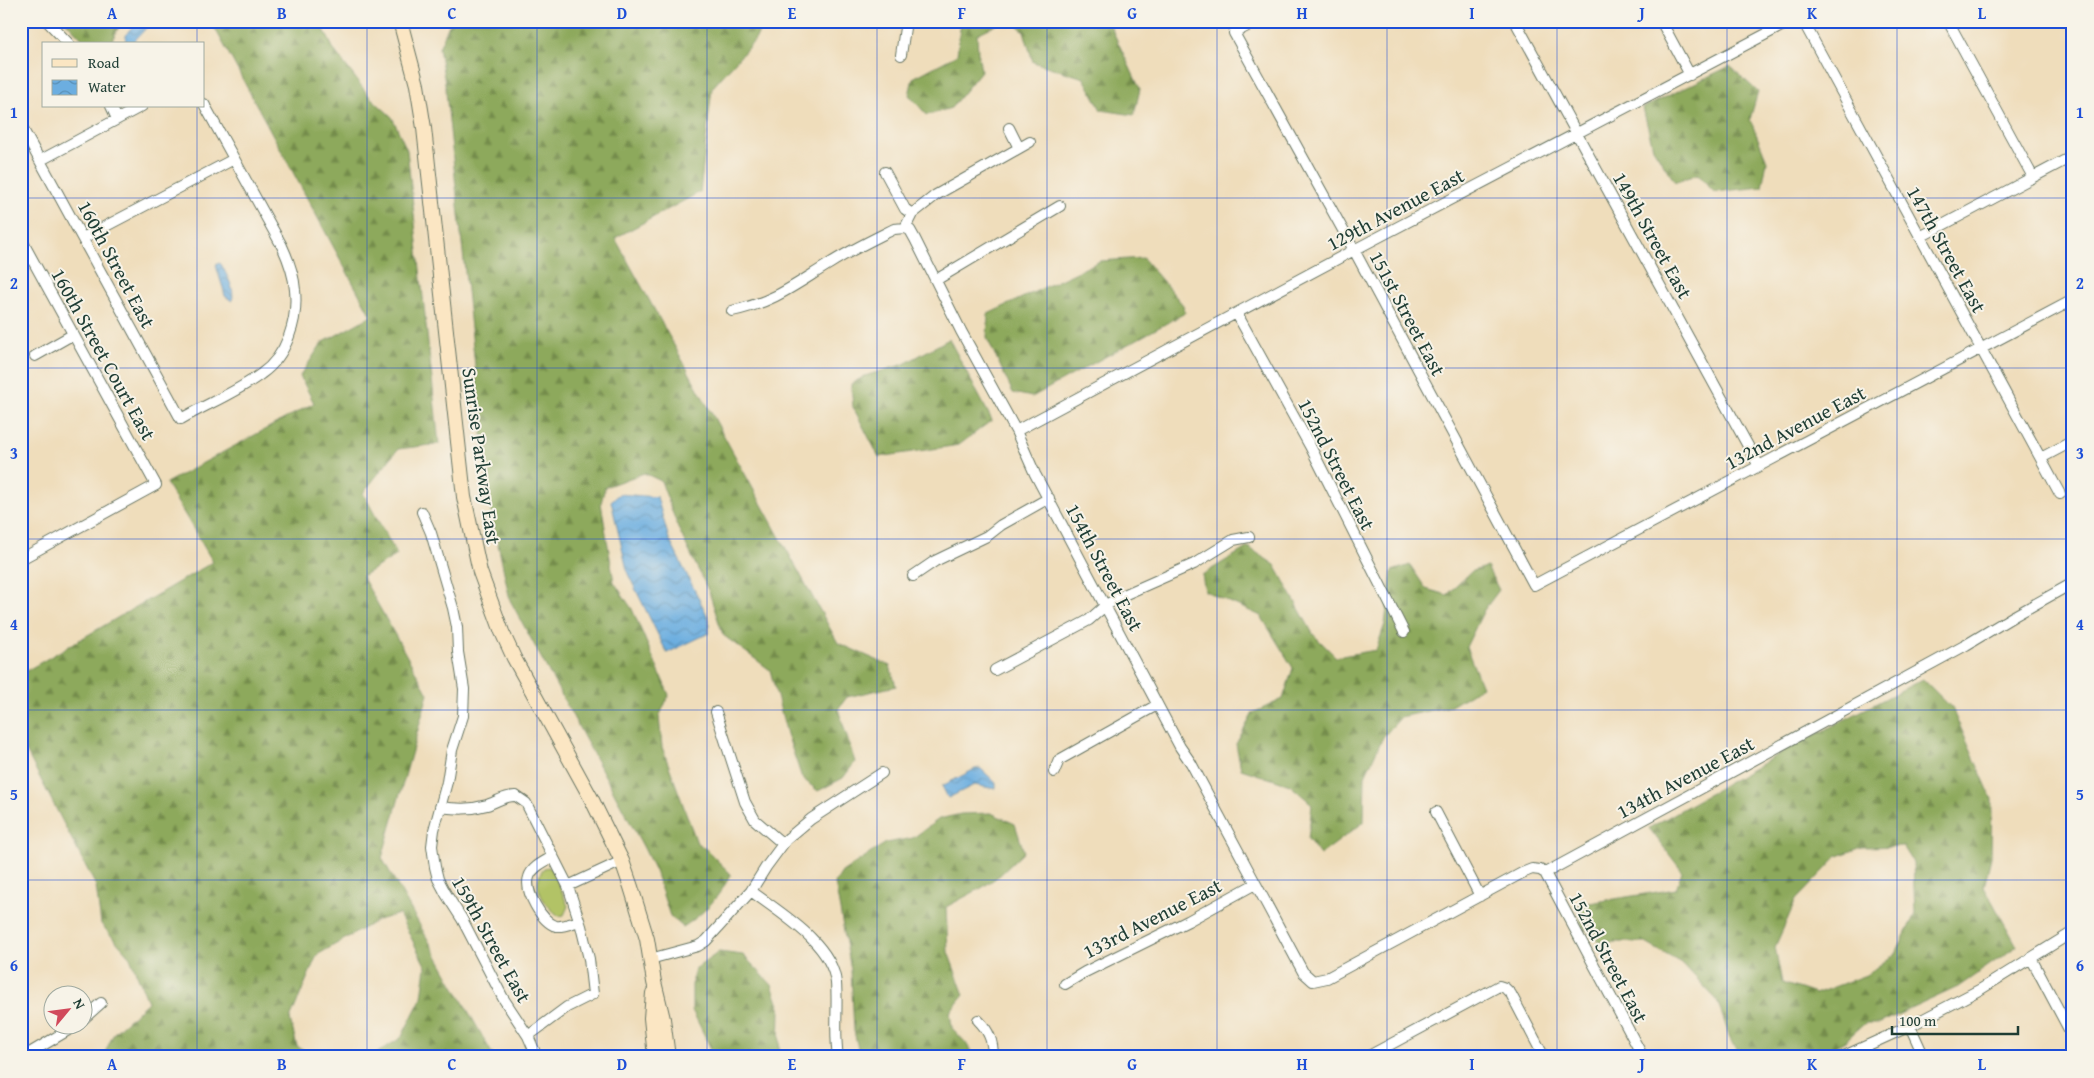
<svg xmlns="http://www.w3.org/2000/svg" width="2094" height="1078" viewBox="0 0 2094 1078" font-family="'Gentium Book Plus',serif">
<defs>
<pattern id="forest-firs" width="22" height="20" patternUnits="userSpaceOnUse" patternTransform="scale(1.25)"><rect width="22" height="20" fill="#8da95b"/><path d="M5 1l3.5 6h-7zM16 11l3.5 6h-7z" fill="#738b4c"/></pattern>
<pattern id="water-waves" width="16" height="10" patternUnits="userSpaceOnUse" patternTransform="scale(1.25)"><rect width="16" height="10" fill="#6caee0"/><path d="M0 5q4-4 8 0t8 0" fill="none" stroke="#588fb6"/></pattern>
</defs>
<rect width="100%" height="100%" fill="#f7f3e8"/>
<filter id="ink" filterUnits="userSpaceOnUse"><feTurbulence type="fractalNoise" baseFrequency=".02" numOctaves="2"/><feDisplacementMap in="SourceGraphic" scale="10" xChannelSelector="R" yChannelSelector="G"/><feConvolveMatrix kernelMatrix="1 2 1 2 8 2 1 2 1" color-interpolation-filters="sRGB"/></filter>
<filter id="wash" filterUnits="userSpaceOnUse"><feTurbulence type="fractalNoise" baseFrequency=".0096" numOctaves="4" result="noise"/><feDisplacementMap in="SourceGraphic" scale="20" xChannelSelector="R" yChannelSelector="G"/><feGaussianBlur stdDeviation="1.12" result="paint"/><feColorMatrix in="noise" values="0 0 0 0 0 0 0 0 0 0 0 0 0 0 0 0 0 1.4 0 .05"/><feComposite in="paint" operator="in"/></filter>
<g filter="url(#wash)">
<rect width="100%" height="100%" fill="#efddbb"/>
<path fill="#b2c366" stroke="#68804d" d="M548 867 552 869 568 906 564 915 559 916C544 905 530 885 544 868Z"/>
<path fill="url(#forest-firs)" stroke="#567348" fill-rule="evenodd" d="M65 21H122L110 44H87Z
M211 21H320L334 50 369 96 392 117 407 150 439 444 398 449 363 493 397 555 362 576 428 694 382 858 494 1057H364L375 1054 401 1038 422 997 426 967 399 914 378 920 317 955 290 1019 297 1046 316 1057H103L114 1033 148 1002 130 957 101 924 96 886 21 741V674L213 562 166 483 314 403 300 376 322 343 371 316Z
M456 21H764L755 40 712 88 700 192 615 238 838 643 890 666 896 686 847 697 838 709 855 762 843 778 818 791 802 778 787 734 770 670 723 635 709 592 679 530 661 481 644 473 605 487 601 503 614 582 632 609 669 695 659 717 662 747 697 843 707 850 731 874C719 897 705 913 683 927L670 916 655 871 644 848 510 600 490 507 445 83 439 48 449 25Z
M961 21H1004L977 34 978 53 981 71 951 108 927 115 909 95 913 78 957 55Z
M1012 21H1108L1140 89 1134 115 1101 110 1084 78 1033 62 1024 31Z
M1730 66 1758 92 1750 119 1767 161 1762 187 1714 192 1698 174 1675 182 1653 148 1643 108Z
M1143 258 1183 305 1185 313 1032 397 1013 393 987 338 988 314 1100 261Z
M949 339 992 420 959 445 879 457 853 407 851 384 865 376 904 364Z
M1248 547 1275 565 1313 634 1336 657 1376 650 1385 624 1392 571 1410 565 1426 589 1447 595 1472 571 1487 567 1499 590 1484 610 1466 647 1482 687 1451 706 1401 717 1383 737 1365 776 1364 822 1320 855 1308 839 1312 804 1290 785 1241 769 1236 744 1253 713 1283 699 1293 668 1261 616 1205 591 1202 575Z
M1923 679 1952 708 1992 799 1991 857 1984 887 2017 946 1958 987 1880 1023H1865L1845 1041 1815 1057H1746L1732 1044 1717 1000 1683 964 1644 942H1599L1582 926 1577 905 1676 889 1682 871 1649 828 1786 750ZM1903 846 1913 862 1915 914 1896 953 1866 975 1815 994 1782 983 1775 947 1796 900 1838 856 1862 847Z
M991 813 1015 824 1024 852 1000 875 983 887 946 907 948 952 964 995 950 1012 952 1028 966 1043 974 1057H860L854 1031 851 970 835 883 842 872 886 843 913 838 939 819 961 814Z
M719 952 743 955 772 985 780 1008 779 1057H715L692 1010V985L695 969Z"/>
<path fill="url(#water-waves)" stroke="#46768a" d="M142 21H146L149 25 134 41 126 44C123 32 133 26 142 21Z
M219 263 221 264C226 274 236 290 232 301L225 296C223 285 218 275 216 265Z
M619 494 657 497 669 539 709 619V633L667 653 628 574 611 501Z
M980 768 996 783V789L974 785 948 798 942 786 975 769Z"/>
</g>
<g filter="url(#ink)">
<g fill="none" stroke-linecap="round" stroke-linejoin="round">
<g stroke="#687563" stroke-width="12">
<path id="street" d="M47 21 69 44
M1257 21 1234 33 1354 250 1534 585 2073 300
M1515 21 1759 466
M1661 21 1690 75
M1803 21 2060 494
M1948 21 2033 177
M901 55 906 21
M111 106 117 119
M21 126 181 419C207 404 237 392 261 374 287 356 298 320 295 290 294 275 288 259 282 246L204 104
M1009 128 1019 148
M1030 142 936 195 912 214 905 228 910 230 915 239 961 331 1016 431 1035 474 1180 747 1191 763 1303 972 1313 981 1327 978 1522 873 1532 869 1540 870 1545 873 1643 1057
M41 160 142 106
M885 172 905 209 912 214
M1920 237 2073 156
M83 238 234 159
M21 239 156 485 21 559
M936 280 1060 206
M732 311C774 302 793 286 829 264 849 251 872 240 894 229L905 228
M1237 314 1310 446 1404 632
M35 356 72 335
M1016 431 1354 250 1791 21
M2041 458 2073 441
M422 512 431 533 453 608 457 627 458 652 464 689 463 716 452 750 447 782 434 830 432 846 435 867 438 879 446 894 462 919 503 998 528 1036 537 1057
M913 576 935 561 987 536 1001 525 1049 498
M995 670 1089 620 1106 605 1126 594 1194 564 1233 540 1249 537
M716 712 745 802 755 820 783 844
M1054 772 1059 760 1157 705
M440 807C456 809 470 810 487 805 496 802 506 795 516 796L526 803 568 886 581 926 589 959 593 994 567 1007 528 1036
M1436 812 1480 896
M552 857C544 862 532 867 529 877 524 891 542 922 556 926 564 927 572 923 579 921
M1545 873 1966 645 2014 616 2073 583
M568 886 622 861
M751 891C780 913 832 943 836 983 838 1008 834 1032 838 1057
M2031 958 2073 1037
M650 959 698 946 706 941 751 891 766 867 786 840 811 819 882 773
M1065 984 1085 972 1188 921 1255 884
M82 1020 101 1003
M978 1020C989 1031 993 1041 993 1057
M1910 1026 1924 1057
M23 1057 75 1026
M1367 1057 1499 986 1505 988 1511 994 1544 1057
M1842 1057 1910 1026 1981 989 2073 932"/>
</g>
<g stroke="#687563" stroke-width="16">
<path id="secondary" d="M400 21 417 85 424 128 464 497 480 572 502 632 514 658 591 798 622 861 631 887 647 939 654 982 663 1019 668 1057
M653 993 651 1018 655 1057"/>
</g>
<use href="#street" stroke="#fff" stroke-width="10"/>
<use href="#secondary" stroke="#fbe6c3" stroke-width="14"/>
</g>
</g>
<path fill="none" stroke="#1d4ed8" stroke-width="1" stroke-opacity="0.55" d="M197 21V44M367 21V1057M537 21V1057M707 21V1057M877 21V1057M1047 21V1057M1217 21V1057M1387 21V1057M1557 21V1057M1727 21V1057M1897 21V1057M197 106V1057M21 198H2073M21 368H2073M21 539H2073M21 710H2073M21 880H2073"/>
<g text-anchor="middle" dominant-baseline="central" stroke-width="4" stroke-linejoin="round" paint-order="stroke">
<g font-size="20" fill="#1f3d34" stroke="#f7f3e8">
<text transform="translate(1395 209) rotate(-28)">129th Avenue East</text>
<text transform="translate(1653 235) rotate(61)">149th Street East</text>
<text transform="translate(1947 249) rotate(61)">147th Street East</text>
<text transform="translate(117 264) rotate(62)">160th Street East</text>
<text transform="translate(1408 313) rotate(62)">151st Street East</text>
<text transform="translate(104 354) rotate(61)">160th Street Court East</text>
<text transform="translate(1795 427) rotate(-28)">132nd Avenue East</text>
<text transform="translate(482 456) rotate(82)">Sunrise Parkway East</text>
<text transform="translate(1337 464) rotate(63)">152nd Street East</text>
<text transform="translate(1105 567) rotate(62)">154th Street East</text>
<text transform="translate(1685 777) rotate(-28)">134th Avenue East</text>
<text transform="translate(1152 918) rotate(-27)">133rd Avenue East</text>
<text transform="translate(492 939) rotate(61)">159th Street East</text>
<text transform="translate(1609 957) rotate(62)">152nd Street East</text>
</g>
</g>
<rect width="2094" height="1078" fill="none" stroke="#f7f3e8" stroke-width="55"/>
<rect x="42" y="42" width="162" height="65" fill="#f7f3e8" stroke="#a1aaa0"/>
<rect x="52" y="59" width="25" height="8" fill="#fbe6c3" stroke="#a1aaa0"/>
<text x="88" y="68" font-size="15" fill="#1f3d34">Road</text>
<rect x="52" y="80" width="25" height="15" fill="url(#water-waves)" stroke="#a1aaa0"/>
<text x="88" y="92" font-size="15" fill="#1f3d34">Water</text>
<g transform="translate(68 1010) rotate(61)"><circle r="24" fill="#f7f3e8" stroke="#a1aaa0"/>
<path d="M0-4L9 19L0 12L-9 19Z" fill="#d1495b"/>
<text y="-8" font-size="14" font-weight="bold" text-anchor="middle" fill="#1f3d34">N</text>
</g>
<path d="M1892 1026v8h126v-8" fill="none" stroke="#1f3d34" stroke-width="2.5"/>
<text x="1899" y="1026" font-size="15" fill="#1f3d34" stroke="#f7f3e8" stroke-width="4" paint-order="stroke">100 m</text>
<rect x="28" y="28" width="2038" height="1022" fill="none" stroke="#1d4ed8" stroke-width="2"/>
<g font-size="16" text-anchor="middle" font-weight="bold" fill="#1d4ed8">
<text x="112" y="19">A</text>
<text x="282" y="19">B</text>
<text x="452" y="19">C</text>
<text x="622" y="19">D</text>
<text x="792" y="19">E</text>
<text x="962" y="19">F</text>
<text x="1132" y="19">G</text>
<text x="1302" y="19">H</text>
<text x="1472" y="19">I</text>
<text x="1642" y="19">J</text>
<text x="1812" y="19">K</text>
<text x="1982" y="19">L</text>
<text x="14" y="118">1</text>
<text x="2080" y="118">1</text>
<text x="14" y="289">2</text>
<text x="2080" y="289">2</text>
<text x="14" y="459">3</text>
<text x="2080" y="459">3</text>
<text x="14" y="630">4</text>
<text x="2080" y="630">4</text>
<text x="14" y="800">5</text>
<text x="2080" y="800">5</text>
<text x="14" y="971">6</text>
<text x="2080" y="971">6</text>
<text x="112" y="1070">A</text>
<text x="282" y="1070">B</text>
<text x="452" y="1070">C</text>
<text x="622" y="1070">D</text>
<text x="792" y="1070">E</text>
<text x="962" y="1070">F</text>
<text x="1132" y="1070">G</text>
<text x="1302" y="1070">H</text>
<text x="1472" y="1070">I</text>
<text x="1642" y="1070">J</text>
<text x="1812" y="1070">K</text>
<text x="1982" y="1070">L</text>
</g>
</svg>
